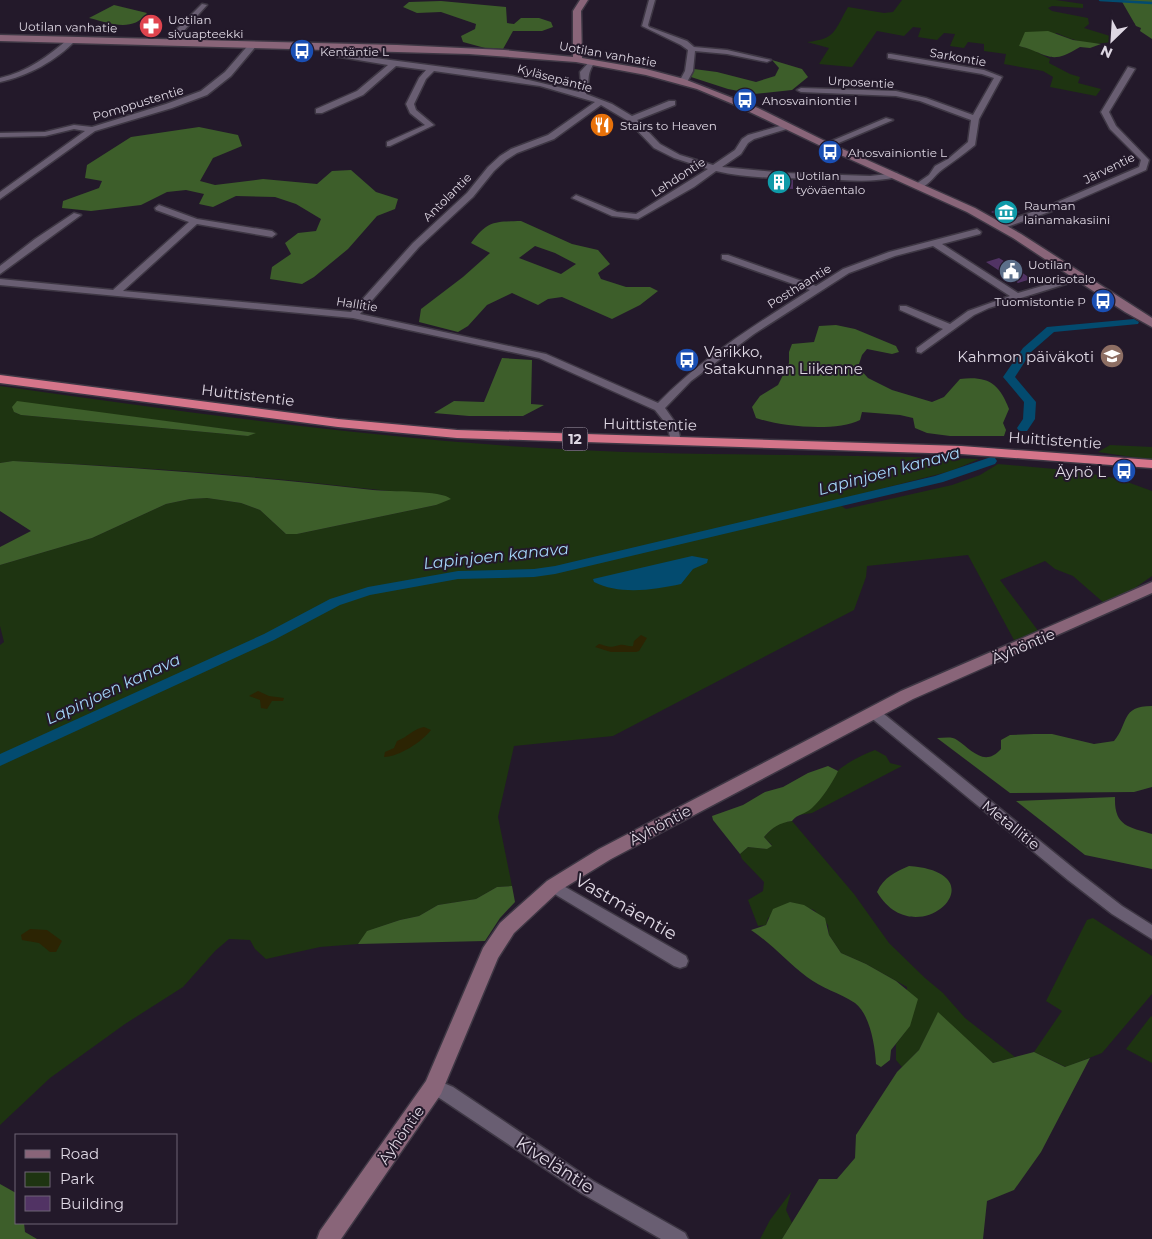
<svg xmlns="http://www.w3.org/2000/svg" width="1152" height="1239" viewBox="0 0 1152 1239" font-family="Montserrat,sans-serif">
<rect width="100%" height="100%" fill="#23192a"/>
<path fill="#1e3411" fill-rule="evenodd" d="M902 0H1056L1083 4V8L1052 6 1048 8 1052 11 1088 18 1089 24 1084 28 1110 36 1111 42C1092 46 1074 41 1057 33L1019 46 1033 50 1050 59 1049 63 1070 74 1080 77 1078 83 1101 89 1096 96 1050 87 1053 77 1043 71 1004 64 1006 54 984 51V44L968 42 964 48 950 46 955 34 944 33 937 40 918 37 921 28 913 27 904 36 877 31 852 67 819 64 829 48 807 42C836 39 834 31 848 7L884 13 893 12Z
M0 386C179 411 359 437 540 448 686 457 833 453 979 459L951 471 834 501 846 509 952 485 980 475 998 464 1077 471 1119 479 1152 491V576L1135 588 1104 603 1073 576 1055 569 1045 561 1000 580 1039 632 1014 640 968 555 867 566 866 577 854 610 613 736 514 746 498 817 512 886 497 887 476 899 438 905 419 916 400 920 368 931 358 944 320 947 266 959 255 949 250 940 229 939 215 951 183 987 125 1024 50 1078 0 1125V645L4 642 0 626V565L92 538 166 504 190 499 207 498 241 503 260 510 286 534H297L436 505 443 495C383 492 324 483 264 478 181 470 97 465 13 461L0 463ZM17 402 255 433 248 436 21 415 14 412Z
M1110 445 1152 447V460L1098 452Z
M875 750 886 756 890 763 902 766 812 813 799 815C819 807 826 787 837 772 842 765 866 753 875 750Z
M792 821 854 894 889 943 925 978 943 993 965 1018 1015 1057 993 1063 938 1013 919 1050 902 1067 896 1060V1044L905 1032 907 987 866 964 841 953 829 935 828 925 814 910 790 902 768 918 766 925 758 926 748 900 763 891 764 882 742 859 740 854 748 847 767 849 772 845 764 837 778 823Z
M1093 918 1152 956V994L1102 1053 1066 1067 1034 1052 1062 1011 1046 1001 1087 920Z
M1151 1016 1152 1017V1063L1126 1049Z
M791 1192 786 1210 792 1223 782 1239H760L770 1220Z"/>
<path fill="#3d5e2a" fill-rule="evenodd" d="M1121 0H1152V39L1140 31 1141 28 1136 26Z
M441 1 506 7 507 23 514 24 521 18H539L551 22 553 27 542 31H513L503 49 485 48 463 42 461 36 475 29 476 24 441 12 417 13 403 7 409 2Z
M114 5 147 13C132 33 110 23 89 18Z
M1048 31 1073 40 1101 44 1090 48 1080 47C1049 66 1050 54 1019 46L1025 32Z
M772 60 802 69 808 77 792 90 754 94 728 89 691 77 694 69 717 72 756 82 775 76 779 68Z
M199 127 238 135 242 146 213 158 200 181 215 185 263 179 317 184 332 171 351 170 376 192 398 199 395 209 377 216 348 249 314 277 302 284 270 279 272 267 291 254 285 243 298 233 316 231 321 219 296 204 275 197 236 196 213 207 199 204 204 194 186 190 167 192 141 205 91 211 62 208 63 201 99 188 102 181 85 178 87 165 131 137Z
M521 221 572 244 598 250 610 264 598 273 601 279 626 287H650L658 291 640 305 612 319 562 297 548 299 538 305 512 293 487 305 468 326 458 332 419 322 421 309 463 277 490 253 471 243C488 220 495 222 521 221ZM535 246 555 253 576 264 561 274 519 258Z
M836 325 855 329 896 346 899 352 892 354 867 349 862 355 858 367 868 378 892 390 932 402 944 397 960 379C988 376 999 383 1009 409L1003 423 1006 430 1004 436H950L927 433 915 428 913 418 900 415 862 412 860 420C836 432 782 427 756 418L752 407 760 396 778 385 789 363V352L792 344 814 342 819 326Z
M502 358 532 360 531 404 544 405 523 416H469L434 413 454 401 484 402Z
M17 401 256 433 248 436 21 415 14 412 12 407Z
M13 461C134 467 253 476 373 490 389 492 442 490 451 499L436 505 297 534H286L260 510 241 503 207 498 190 499 166 504 92 538 0 565V547L31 531 0 511V463Z
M1152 706V787L1134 792 1010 793 937 738C944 738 952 736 957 740 971 749 984 768 1001 749V740L1010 735 1034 734H1052L1094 744 1114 741C1129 724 1120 706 1152 706Z
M828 766 838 771C833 782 821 800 812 808 806 814 797 814 792 821 779 823 773 827 764 837L772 846 767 849 748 847 740 854 713 820 712 816 743 805 765 792 783 787 808 773Z
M1115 797C1114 826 1128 827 1152 834V869L1085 855 1016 801Z
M909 866C1004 873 916 958 877 892 884 877 895 872 909 866Z
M512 886 515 902 500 918 485 941 358 944 367 931 400 920 419 916 438 905 476 899 497 887Z
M790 902 804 905 825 918 829 935 841 953 866 964 896 981 918 999 910 1026 891 1050 890 1060 881 1067 876 1064C875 1046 870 1014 855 1003 840 993 821 988 807 977 787 962 772 944 751 930L766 925 773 909Z
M938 1012 993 1063 1034 1052 1065 1067 1090 1058 1041 1152 1014 1190 987 1201 983 1239H782L819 1179H837L855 1158 856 1135 897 1072 919 1050Z
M0 1184 16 1193V1223H24L25 1232 37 1239H0Z"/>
<path fill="#2c2403" d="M641 635 647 638 639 651 636 652H611L595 647 599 644C611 647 609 648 620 645 624 644 629 647 633 646L634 641Z
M258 691 269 696 284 698 283 701H272L267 709 261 708 260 700 249 696Z
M424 727 431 730C423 741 399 757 384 757L385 752 394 748 397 741C408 737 413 729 424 727Z
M30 929 47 930 62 941 56 952H50L39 943 22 940 21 935Z"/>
<path fill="#034b6f" d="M692 556 708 559 707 563 693 569 681 584C654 590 619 595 594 582L593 579Z"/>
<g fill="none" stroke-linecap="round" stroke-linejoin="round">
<path stroke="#034b6f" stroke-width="2.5" d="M1100 0 1152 3"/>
<path fill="#034b6f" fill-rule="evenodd" d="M1134 319 1139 322 1138 324 1054 332 1031 352 1015 377 1036 402 1035 419 1027 431H1019L1017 428 1023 419 1024 402 1003 377 1023 348 1047 327Z
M991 457 995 458 997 461 995 464 943 482 555 574 534 577 458 579 370 595 340 605 274 640 0 766V754L264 634 330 599 368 587 458 571 534 569 555 566 935 476Z"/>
</g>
<path fill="#513364" d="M773 180H793V189L774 188Z
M1005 205 1020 212 1006 219 991 212Z
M999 258 1020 271 1031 279 1018 283 986 262Z"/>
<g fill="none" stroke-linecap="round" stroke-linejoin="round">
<g stroke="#3e3744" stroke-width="3">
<path id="street" d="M649 0H655L648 25 649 27 687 41 694 47 727 50 771 60 767 62 727 54 695 51 693 71 686 84H680L679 82 685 71 688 50 681 45 642 26Z
M202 4 207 5 172 44H166V40Z
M69 38 76 40C56 61 28 76 0 82V78C27 72 49 56 69 38Z
M251 42 258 44 231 76 207 95 172 108 95 131 0 199V192L85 131 74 129 45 136 0 137V133L45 132 74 125 92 127 166 104 201 91 225 72Z
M337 53 512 76 579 92 581 86 580 72 591 60 595 62C585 76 591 80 586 94L612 104 632 116 669 101H675V105L637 120 660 144 680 155 713 165 735 150 742 139 748 135 787 124 791 126 790 128 754 139 748 143 741 154 722 167 785 173 870 176 897 173V177C872 183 846 180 820 179 786 178 750 179 716 171L694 187 638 219 612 216 572 198 576 195 617 212 636 214 708 169 674 158 654 148 628 121 601 105 554 139 517 153 506 160 494 171 473 197 419 247 360 314 546 354 658 403C702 358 756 324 810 290L722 259V255H728L816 286 843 269 889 252 977 229 981 232 980 234 942 244 1018 293 1080 275 1085 278 989 308 974 315 921 353 917 352V348L943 329 900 310V306H906L950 324 968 311 1010 296 933 246 895 256 849 273 754 334 691 381 665 408 677 425 681 441 676 444 671 441 667 425 655 410 539 358 353 318 0 285V279L113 290 189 222 156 210 155 208 159 205 197 219 272 231 276 234 272 237 197 224 123 291 351 312 413 243 467 193 488 167 500 156 511 149 548 135 595 102 540 86 434 71 426 79 414 104 416 110 434 125 390 146H387V142L425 125 410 113 406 104 419 78 426 70 396 66 363 95 322 113H316V109L357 91 388 65 340 57H337Z
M891 54 984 70 1002 77 979 119 975 145C964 154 954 161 943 169 934 175 931 184 919 189L915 186 916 184 929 175 935 166 948 159 968 142 971 120 920 101 896 96 801 92 797 90 801 88 896 91 926 98 973 115 994 78 982 74 888 58V54Z
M1128 67 1135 69 1109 112 1116 126 1149 160 1146 170 1052 211 1004 228H998V224L1046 207 1139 167 1141 160 1110 129 1101 112Z
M886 118 893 120 829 147 822 145Z
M74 213 81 215 0 274V266L35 239Z
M874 708 879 710 1078 872 1122 906 1152 925V939L1112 914 1068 880 869 716 867 713 869 710Z
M553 880 686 956 688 961 686 966 680 968 674 966 548 890 546 886 548 882Z
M434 1079 453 1087 593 1181 685 1233 688 1239H661L581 1193 441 1099 428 1092 426 1087 428 1082Z"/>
</g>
<g stroke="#3e3744" stroke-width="3">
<path id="secondary" d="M580 0H588L581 11 582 58 646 69 684 79 758 108 829 143 975 208 1021 234 1152 318V327L1125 312 1013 238 967 212 823 147 733 104 697 89 646 75 576 62 469 54 0 41V35L397 45 504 50 573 57V11Z
M1152 582V593L913 699 611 859 559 891 514 933 498 958 441 1094 341 1239H317L320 1231 426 1081 483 948 500 923 547 881 599 849 901 691Z"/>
</g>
<g stroke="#3e3744" stroke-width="3">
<path id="highway" d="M0 375 338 419 457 430 961 446 1152 460V468L961 454 457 438 338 427 0 383Z"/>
</g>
<use href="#street" fill="#695e72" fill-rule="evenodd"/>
<use href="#secondary" fill="#896579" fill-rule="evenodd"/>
<use href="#highway" fill="#d5758a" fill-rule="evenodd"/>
</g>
<defs>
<g id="pharmacy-disc" transform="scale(1.25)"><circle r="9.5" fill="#e0444e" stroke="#23192a"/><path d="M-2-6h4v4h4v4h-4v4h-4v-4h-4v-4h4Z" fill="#fff"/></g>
<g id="bus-disc" transform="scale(1.25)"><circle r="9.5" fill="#1a4fb4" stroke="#23192a"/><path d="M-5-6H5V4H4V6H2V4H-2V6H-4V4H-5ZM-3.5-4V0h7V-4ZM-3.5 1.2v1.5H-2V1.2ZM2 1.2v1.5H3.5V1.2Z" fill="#fff"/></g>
<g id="restaurant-disc" transform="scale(1.25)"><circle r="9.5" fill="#e8710a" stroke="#23192a"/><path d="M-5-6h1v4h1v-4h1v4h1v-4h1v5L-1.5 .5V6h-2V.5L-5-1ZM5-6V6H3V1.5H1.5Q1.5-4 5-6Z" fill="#fff"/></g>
<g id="building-disc" transform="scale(1.25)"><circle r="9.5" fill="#0f9aa8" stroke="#23192a"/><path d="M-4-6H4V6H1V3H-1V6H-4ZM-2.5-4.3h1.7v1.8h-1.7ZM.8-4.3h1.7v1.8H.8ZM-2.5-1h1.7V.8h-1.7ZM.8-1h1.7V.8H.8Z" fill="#fff"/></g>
<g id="museum-disc" transform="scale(1.25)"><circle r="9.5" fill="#0f9aa8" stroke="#23192a"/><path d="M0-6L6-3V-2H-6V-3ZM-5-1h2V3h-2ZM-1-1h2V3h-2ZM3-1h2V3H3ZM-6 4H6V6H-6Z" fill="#fff"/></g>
<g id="civic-disc" transform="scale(1.25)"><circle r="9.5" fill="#5c6f8a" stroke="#23192a"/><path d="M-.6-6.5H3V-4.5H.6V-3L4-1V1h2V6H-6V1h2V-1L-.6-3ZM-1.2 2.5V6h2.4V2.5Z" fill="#fff"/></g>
<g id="school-disc" transform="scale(1.25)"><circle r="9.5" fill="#8d6e63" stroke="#23192a"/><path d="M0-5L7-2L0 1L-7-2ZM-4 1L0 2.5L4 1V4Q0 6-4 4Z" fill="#fff"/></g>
</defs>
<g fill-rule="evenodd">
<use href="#pharmacy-disc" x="151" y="26"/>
<use href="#bus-disc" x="302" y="51"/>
<use href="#bus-disc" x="745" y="100"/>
<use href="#restaurant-disc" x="602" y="125"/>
<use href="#bus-disc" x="830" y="152"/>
<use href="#building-disc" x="779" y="182"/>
<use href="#museum-disc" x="1006" y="212"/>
<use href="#civic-disc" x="1011" y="271"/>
<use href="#bus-disc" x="1103" y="301"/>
<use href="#school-disc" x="1112" y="356"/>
<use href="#bus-disc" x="687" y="360"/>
<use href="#bus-disc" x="1124" y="471"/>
</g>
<g text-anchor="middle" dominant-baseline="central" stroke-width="4" stroke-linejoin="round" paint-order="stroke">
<g font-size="12" fill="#ded7e3" stroke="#23192a" text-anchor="start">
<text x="168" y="19">Uotilan<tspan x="168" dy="14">sivuapteekki</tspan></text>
<text x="320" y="51">Kentäntie L</text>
<text x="762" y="100">Ahosvainiontie I</text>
<text x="620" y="125">Stairs to Heaven</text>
<text x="848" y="152">Ahosvainiontie L</text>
<text x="796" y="175">Uotilan<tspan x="796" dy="14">työväentalo</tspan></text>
<text x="1024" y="205">Rauman<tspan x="1024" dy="14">lainamakasiini</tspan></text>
<text x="1028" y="264">Uotilan<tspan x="1028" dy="14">nuorisotalo</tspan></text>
<text x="1086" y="301" text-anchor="end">Tuomistontie P</text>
</g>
<g font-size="12" fill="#ded7e3" stroke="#23192a">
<text transform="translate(68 27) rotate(1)">Uotilan vanhatie</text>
<text transform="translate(608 54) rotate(10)">Uotilan vanhatie</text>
<text transform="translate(958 57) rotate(10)">Sarkontie</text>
<text transform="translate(555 78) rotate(15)">Kyläsepäntie</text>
<text transform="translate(861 82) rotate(3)">Urposentie</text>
<text transform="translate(138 103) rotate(-17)">Pomppustentie</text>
<text transform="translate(1109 168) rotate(-26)">Järventie</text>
<text transform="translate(678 177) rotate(-33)">Lehdontie</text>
<text transform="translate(447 197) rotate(-45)">Antolantie</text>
<text transform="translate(799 286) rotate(-32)">Posthaantie</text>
<text transform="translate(357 304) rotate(9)">Hallitie</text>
</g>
<rect fill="#23192a" stroke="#a69eac" stroke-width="1" x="562.5" y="427.5" width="25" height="23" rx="4"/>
<g font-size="14" font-weight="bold" fill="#ded7e3">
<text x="575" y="439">12</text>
</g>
<g font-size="15" fill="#ded7e3" stroke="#23192a" text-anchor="end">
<text x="704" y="351" text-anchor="start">Varikko,<tspan x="704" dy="17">Satakunnan Liikenne</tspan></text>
<text x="1094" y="356">Kahmon päiväkoti</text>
<text x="1106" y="471">Äyhö L</text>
</g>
<g font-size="15" fill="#ded7e3" stroke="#23192a">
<text transform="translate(248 395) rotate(7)">Huittistentie</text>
<text transform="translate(650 424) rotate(1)">Huittistentie</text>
<text transform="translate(1055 440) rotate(4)">Huittistentie</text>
<text transform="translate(1023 646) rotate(-23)">Äyhöntie</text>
<text transform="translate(660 825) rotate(-28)">Äyhöntie</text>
<text transform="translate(1011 825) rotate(39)">Metallitie</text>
<text transform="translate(401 1135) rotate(-55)">Äyhöntie</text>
</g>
<g font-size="16" font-style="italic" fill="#a4d5f8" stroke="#23192a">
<text transform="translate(889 471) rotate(-15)">Lapinjoen kanava</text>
<text transform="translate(496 556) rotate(-6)">Lapinjoen kanava</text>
<text transform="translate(113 689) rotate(-25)">Lapinjoen kanava</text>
</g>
<g font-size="18" fill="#ded7e3" stroke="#23192a">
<text transform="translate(626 907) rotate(30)">Vastmäentie</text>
<text transform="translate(555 1165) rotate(33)">Kiveläntie</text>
</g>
</g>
<rect x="15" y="1134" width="162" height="90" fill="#23192a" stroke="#6e6574"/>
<rect x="25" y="1150" width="25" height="8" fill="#896579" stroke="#6e6574"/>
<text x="60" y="1159" font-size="15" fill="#ded7e3">Road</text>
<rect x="25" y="1172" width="25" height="15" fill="#1e3411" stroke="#6e6574"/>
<text x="60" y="1184" font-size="15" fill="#ded7e3">Park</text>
<rect x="25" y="1196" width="25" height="15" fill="#513364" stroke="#6e6574"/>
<text x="60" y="1209" font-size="15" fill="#ded7e3">Building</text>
<g transform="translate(1112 40) rotate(205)" stroke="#23192a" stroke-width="4" paint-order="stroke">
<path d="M0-4L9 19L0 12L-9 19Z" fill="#ded7e3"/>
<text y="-8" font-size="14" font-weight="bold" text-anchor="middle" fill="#ded7e3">N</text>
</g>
</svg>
